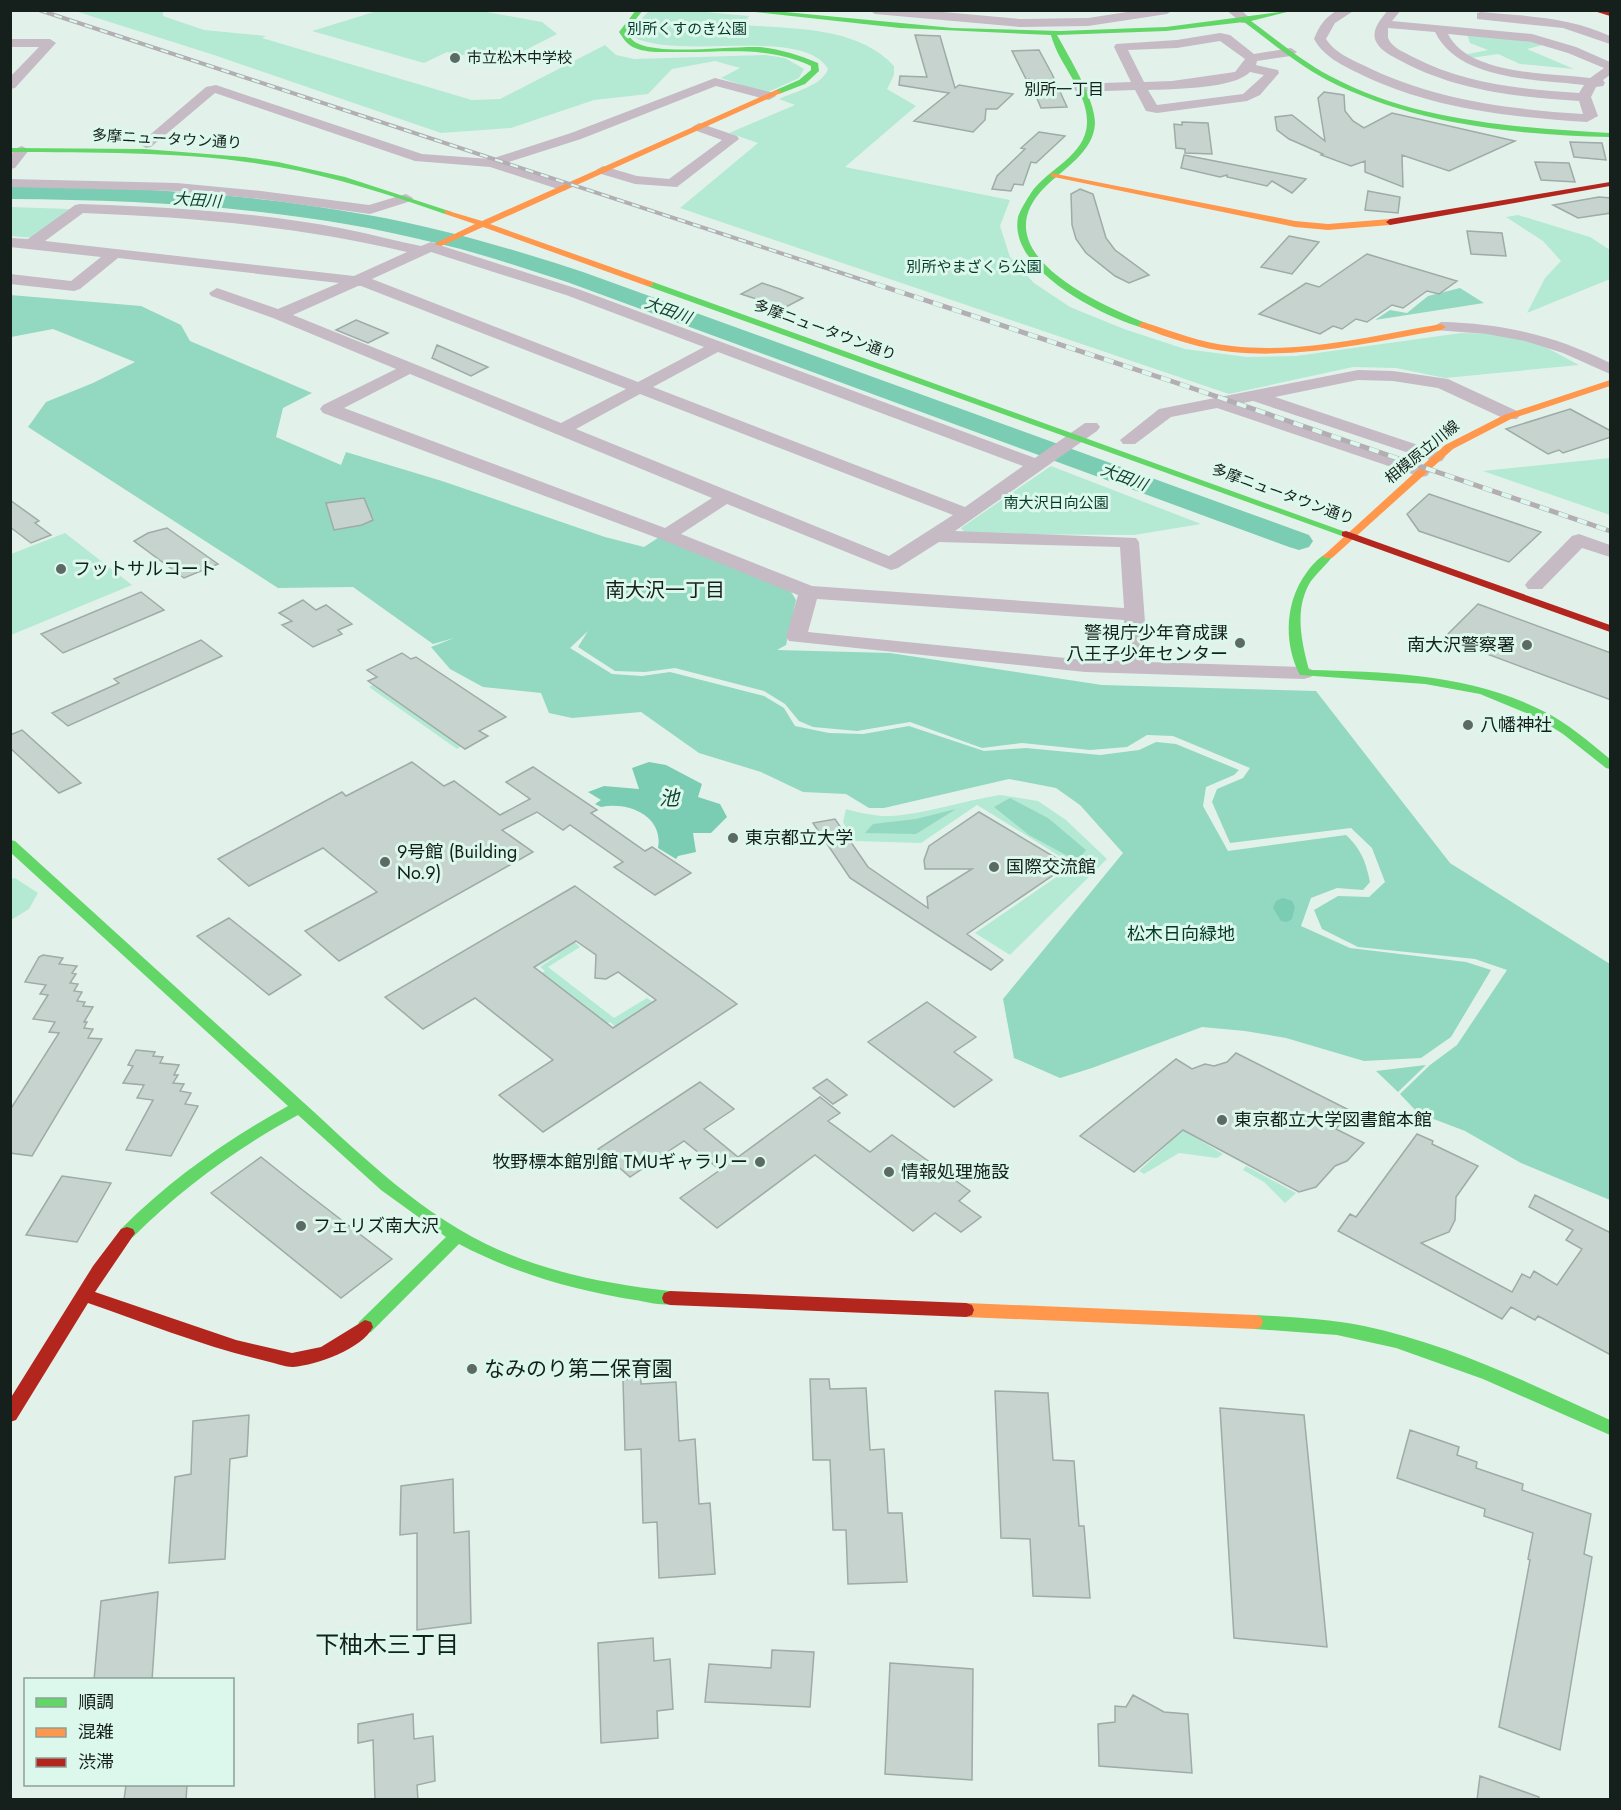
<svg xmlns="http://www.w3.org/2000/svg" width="1621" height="1810" viewBox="0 0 1621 1810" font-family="Jost,'Noto Sans JP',sans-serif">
<rect width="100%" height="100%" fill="#e2f2eb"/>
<path fill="#b4e9d4" d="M476 10 542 22 557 34 502 62 447 52 424 63 312 31 377 11Z
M75 11H163V16L204 30 266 36 262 38 472 100 500 99 605 45 616 55 634 59 766 55 785 58 804 69 799 78 766 93 721 78 740 68 715 61 672 69 648 94 594 100 511 128 441 133 214 55Z
M649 11H695L749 16 743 25C793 29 857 26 894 66V75L887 89 916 106 845 167 1010 200 1000 226 1010 257 1034 283 1070 307 1124 329 1185 349 1247 357 1296 356 1461 333 1495 334 1536 342 1579 365 1445 378 1396 368 1353 367 1229 394 680 208 758 143 729 133 795 105 779 99C794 92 823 85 828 69 803 26 681 61 633 37L632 34 637 23Z
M1467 34 1547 44 1527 49 1574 69 1520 64 1498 54 1471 58 1463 55 1488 50 1470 43Z
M10 207 69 209 35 238 11 236Z
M1518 215 1590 237 1610 250V279L1527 313 1545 278 1561 261 1543 241 1506 217Z
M1610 458V515L1483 471Z
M1051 466 1201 524 1134 535 966 534 961 528Z
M65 533 132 585 11 635V554Z
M379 682 465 744 457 749 369 687Z
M1000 795 1038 801 1066 820 1107 859 1010 955 975 933 1074 865 977 805 921 843 854 841 843 822 846 809C864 814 883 818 902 815 934 811 967 800 1000 795Z
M15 878 38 893 29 909 11 920V879Z
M572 940 580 947 548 967 614 1018 647 998 656 1004 617 1028 610 1022 602 1027 536 976 545 971 540 967 563 952 535 968 530 964Z
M1183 1130 1223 1154 1217 1158 1179 1153 1144 1174 1139 1171Z
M1246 1166 1296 1193 1285 1203 1264 1182 1243 1170Z"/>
<path fill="#93d8c0" d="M1460 288 1484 303 1375 320 1390 310 1407 313 1428 296Z
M10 295 141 306 181 325 190 341 312 393 283 408 276 437 341 465 346 452 442 481 605 537 644 547 661 536 790 590 796 600 786 645 777 650 890 653 1102 685 1316 691 1450 863 1610 964V1200L1521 1163 1465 1131 1418 1113 1400 1094 1430 1065 1457 1045 1507 970 1475 959 1358 947 1322 929 1314 910 1338 896 1369 897 1385 882 1372 848 1351 828 1230 843 1212 802 1217 789 1243 778 1250 768 1173 736 1147 735 1127 747 1090 750 1022 743 982 748 910 722 857 731 813 727 799 721 785 704 764 691 675 668 645 672 615 671 578 647 588 631 570 648 612 674 642 676 670 672 764 696 784 708 795 726 829 733 863 734 909 726 984 751 1026 748 1100 755 1139 750 1156 742 1176 744 1239 770 1234 775 1206 787 1203 806 1228 851 1346 835C1361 849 1366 862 1370 882L1363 890 1337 888 1311 898 1301 926 1350 948 1466 962 1491 970 1451 1037 1421 1058 1364 1061 1286 1038 1245 1031 1202 1027 1092 1068 1060 1078 1014 1058 1003 999 1123 853 1080 805 1056 788 1009 779 884 808H869L846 794 803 792 761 772 699 753 641 712 572 718 549 713 541 693 483 687 450 669 431 647 454 638 433 644 353 587 278 588 28 427 46 402 93 383 135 362 53 329 11 337Z
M1010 798 1048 818 1086 850 1077 861 1029 835 994 807Z
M956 809 916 834 865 833 873 824 916 819Z
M1426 1065 1398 1092 1376 1071Z"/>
<path fill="#7acdb2" d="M649 762 666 765 702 784 698 797 720 804 727 817 711 833H693L696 852 678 856 676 859 658 848C664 816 628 801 601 807L595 804 601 800 588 792 604 786 639 789 632 768Z
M1283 898 1292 901 1295 907 1292 919 1287 922 1281 921 1273 908 1276 901Z"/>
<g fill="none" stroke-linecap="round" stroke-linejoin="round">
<path fill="#7acdb2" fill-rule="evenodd" d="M10 185C130 187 250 193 368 215 441 228 513 249 583 272L1309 535 1313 541 1309 547 1299 550 1289 547 567 282C523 268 480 253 436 243 297 208 153 200 10 199Z"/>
</g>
<path fill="#c7d3ce" stroke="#9eaba6" stroke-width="1.5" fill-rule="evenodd" d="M915 35 940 36 955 88 959 85 1013 94 997 109H986L985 120 973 132 914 121 949 93 899 85 900 76 927 77Z
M1039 50 1052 74 1067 107 1041 108 1029 79 1027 81 1012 51Z
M1324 92 1344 95 1345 111 1353 121 1364 128 1392 113 1515 141 1449 171 1402 155 1403 187 1365 172V161L1351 166 1321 155 1323 154 1289 139 1277 130 1275 117 1292 115 1325 141 1318 98Z
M1182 122 1208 123 1212 154 1185 153V149L1176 148 1174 124 1182 125Z
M1039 132 1065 136 1036 163 1031 162 1023 185 1014 184 1011 191 992 189 997 176 1025 149 1021 148Z
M1570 142 1602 143 1606 160 1574 157Z
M1184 155 1256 169 1306 179 1292 193 1272 181 1267 186 1227 177V175L1220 177 1181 168Z
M1535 162 1569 163 1575 182 1541 180Z
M1080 189 1093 194 1106 238 1115 250 1149 275 1129 283 1115 276 1086 253 1076 239 1072 225 1071 194Z
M1368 191 1400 197 1398 213 1365 210Z
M1599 197 1611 198V213L1578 218 1553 205Z
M1467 231 1502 233 1506 256 1471 254Z
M1289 236 1319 242 1292 274 1261 267Z
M1367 254 1457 281 1439 294 1427 291 1403 308 1392 305 1367 322 1356 319 1342 329 1333 326 1320 334 1259 314 1306 283 1319 287Z
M762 283 780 289 803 298 784 308 741 294Z
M356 320 388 333 368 343 336 330Z
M437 345 488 367 471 376 432 358Z
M1570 409 1611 431V437L1563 453 1559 450 1548 454 1506 429Z
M1429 494 1541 532 1509 562 1419 531 1407 514Z
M364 498 373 520 362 525 334 530 326 503Z
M10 500 39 521 35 523 51 535 31 543 10 527Z
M167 528 218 564 184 578 134 541 148 533Z
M141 592 164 610 63 653 41 634Z
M303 600 316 610 326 605 352 624 338 630 342 634 313 647 282 625 292 621 279 613Z
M1478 604 1611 653V700L1444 638Z
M201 640 222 656 68 726 52 713 119 683 114 679Z
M402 653 411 659 416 657 506 717 479 731 488 736 465 749 368 681 377 677 367 670Z
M22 730 81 783 59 793 10 748V735Z
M412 762 444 786 454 781 500 815 530 799 506 782 533 767 597 810 591 813 645 851 652 847 691 873 655 895 614 867 623 862 570 825 563 830 537 812 502 830 533 852 339 961 305 931 377 892 323 848 249 886 218 859 342 792 346 796Z
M979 812 1068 865 967 934 1003 960 991 970 850 878 813 823 835 819 868 867 928 908 927 897 972 869H925L924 860 929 846Z
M575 886 737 1004 543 1132 499 1095 553 1060 475 998 423 1029 385 997ZM576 941 596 955 595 978 606 979 618 972 656 1000 613 1028 534 967Z
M229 918 301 975 269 995 197 936Z
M43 955 63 958 59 964 77 966 72 973 76 974 70 983 78 984 74 991 82 992 77 1001 85 1002 83 1006 93 1007 84 1022H87L84 1028 93 1029 88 1038 102 1039 32 1156 10 1153V1110L59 1033 49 1032 55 1022 33 1019 48 995 40 994 46 985 25 982 39 957Z
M927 1002 976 1037 954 1052 992 1080 954 1107 868 1042Z
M136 1050 155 1052 153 1056 163 1057 160 1063 179 1065 174 1075H178L173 1083 184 1084 180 1091 191 1093 185 1104 198 1106 171 1156 126 1150 153 1100 137 1098 144 1085 123 1083 133 1066 128 1065Z
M1236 1053 1351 1111 1336 1129 1364 1143 1347 1161 1335 1166 1316 1187 1299 1192 1183 1130 1134 1172 1080 1136 1176 1059 1192 1069 1205 1064 1214 1066 1227 1062Z
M827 1079 847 1095 833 1104 813 1088Z
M700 1082 734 1109 704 1129 738 1157 820 1097 840 1113 828 1121 870 1152 892 1135 970 1191 959 1201 981 1217 961 1232 935 1213 913 1231 815 1155 717 1228 680 1198 720 1170 684 1141 630 1177 598 1149Z
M1417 1134 1433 1141 1432 1144 1478 1166 1456 1197 1455 1220 1449 1232 1421 1243 1512 1292 1522 1274 1530 1278 1534 1271 1557 1285 1582 1249 1566 1240 1573 1230 1529 1207 1535 1195 1611 1233V1355L1538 1316 1535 1320 1511 1307 1502 1319 1338 1231 1350 1214 1356 1217Z
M261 1157 300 1188 392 1259 341 1298 211 1193Z
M62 1176 111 1183 77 1242 26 1235Z
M641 1378V1384L676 1382 679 1441 695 1439 699 1504 710 1503 715 1574 659 1578 657 1522 643 1523 641 1449 625 1450 623 1380Z
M810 1379H829L830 1389 866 1388 870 1450 884 1449 888 1513H902L907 1582 848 1584 846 1530H833L830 1460H813Z
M995 1391 1048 1393 1053 1460 1074 1461 1079 1526H1084L1090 1598 1033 1596 1030 1539 1001 1538Z
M1220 1408 1304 1415 1327 1647 1234 1638Z
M249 1415 247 1456 230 1459 225 1559 169 1563 175 1477 191 1474 193 1421Z
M1410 1430 1459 1447 1457 1455 1477 1462 1476 1468 1523 1484 1522 1490 1591 1514 1584 1554 1592 1557 1560 1750 1499 1727 1530 1560 1528 1559 1533 1533 1484 1516 1485 1509 1397 1478Z
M453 1479 454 1533 469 1531 471 1623 417 1630V1533L400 1535 401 1486Z
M158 1592 152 1680H94L101 1601Z
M653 1638 654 1661 670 1659 673 1709 657 1711 658 1738 601 1743 598 1643Z
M772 1650 814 1652 810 1707 705 1702 709 1664 771 1668Z
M890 1663 973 1669 972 1780 885 1774Z
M1133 1695 1164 1712 1188 1714 1192 1773 1099 1766 1098 1724 1115 1722V1706L1126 1707Z
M413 1714 414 1739 433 1736 435 1781 417 1785 418 1800H375L373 1740 358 1743V1724Z
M1480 1776 1539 1797V1800H1477Z
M126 1785H187L186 1800H124Z"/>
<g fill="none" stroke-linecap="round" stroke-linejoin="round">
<path fill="#c6bac5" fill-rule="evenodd" d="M869 10H921L1020 19 1088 18 1140 10H1173L1167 14 1088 26 1020 27 875 14Z
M1226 10H1241L1252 20 1250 23H1242Z
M1338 10H1355L1335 23 1326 39C1334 52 1350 59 1363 65 1433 100 1507 109 1583 114L1579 101C1518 97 1458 91 1403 62 1394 57 1379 51 1375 39 1372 28 1382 18 1388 10H1401L1392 21 1532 34 1576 47 1610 62V75L1603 80 1605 83 1603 86 1596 87 1591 97 1598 116 1587 122C1509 117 1432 109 1360 74 1342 65 1324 57 1314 39 1319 26 1325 17 1338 10ZM1388 28 1435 32C1459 81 1536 79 1584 85L1579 93C1521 89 1465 84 1413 57 1404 52 1392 48 1388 38ZM1448 34 1531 42 1568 53 1604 68 1590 78C1549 73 1468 75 1448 34Z
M1481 12C1525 16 1570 17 1610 36V44L1563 28 1477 19V13Z
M1220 33 1230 35 1254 54 1291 48 1297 52 1291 56 1257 61 1256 65 1278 70 1279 73 1260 95 1247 101 1157 113 1146 111 1135 90 1078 92 1071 88 1078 84 1131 82 1114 47 1116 44 1177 40ZM1220 41 1245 59 1235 72 1172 81 1144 82 1128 50 1177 48ZM1250 72 1264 75 1243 94 1157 105 1148 90C1173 89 1234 89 1250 72Z
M10 39H50L56 43 15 88 10 89V77L39 47H10Z
M715 78 774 93 776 96 769 100 716 86 581 139 506 163 569 184 571 187 564 191 490 167 415 161 215 93 151 147 146 148 139 144 206 87 216 85 422 154 491 159 571 133Z
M699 123 737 136 739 139 677 187 635 184 598 173 596 170 603 166 637 176 669 179 722 140 694 130 692 127Z
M22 146 29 150 15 168 10 169C10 159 10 149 22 146Z
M10 179 177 183 261 191 369 205 406 194 413 198 411 201 370 214 261 199 177 191 10 187Z
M80 204C168 207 258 212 345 229 370 234 396 241 421 246L431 242 436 244 578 289 1035 458 1085 423H1097L1100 427 1097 431 955 531 1136 538 1139 542 1148 662 1304 667 1311 669 1314 673 1311 677 1304 679 1085 672 789 641 786 637 798 595 660 539 323 413 320 409 323 405 396 369 273 318 211 296 209 293 217 288 278 309 339 283 118 258 80 289 74 291 10 284V274L71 281 101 257 10 247V238L28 239 75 205ZM83 213C192 217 301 227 407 252L354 276 45 241ZM431 252 566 295 704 347 638 382 372 279ZM358 286H361L626 389 561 423 293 315ZM718 352 1023 466 965 507 653 387ZM410 374 712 498 665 528 344 408ZM640 394 953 515 889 556 576 429ZM727 504 891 570 898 568 939 542 1120 547 1124 608 812 586 681 534ZM817 599 1124 620 1127 661 1085 660 808 632Z
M1441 322C1502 323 1556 336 1610 363V374L1563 353 1525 341 1487 334 1435 330 1433 327Z
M1358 370 1393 371 1448 379 1517 411 1520 415 1517 419H1505L1438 388 1393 381 1358 380 1275 397 1442 453 1445 457 1442 461 1436 462 1253 401 1238 404 1427 468 1430 472 1427 476 1421 477 1217 408 1171 417 1135 444H1123L1120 440 1159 409Z
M1579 534 1610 545V557L1582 548 1542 589H1528L1525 585 1528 581 1572 536Z"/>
<path fill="#63d668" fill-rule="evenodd" d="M636 10H643L626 32C630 37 633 42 639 44 664 55 729 46 760 47 780 49 799 55 818 63L819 71 805 84 779 94 775 92 776 90 799 80 811 70V66C768 45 722 53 676 52 662 52 647 53 635 48 627 45 623 38 619 32Z
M737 10H764L953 28 1060 31 1166 27 1295 10 1251 21C1277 40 1302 61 1330 76 1416 122 1515 127 1610 133V137C1515 135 1413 124 1327 80 1297 64 1271 42 1244 22L1166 31 1057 35C1069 57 1095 99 1095 123 1094 152 1063 169 1045 187 980 252 1098 304 1146 323L1148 325 1143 328C1102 316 1008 270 1018 217 1020 210 1027 199 1031 193 1047 169 1086 156 1087 123 1088 91 1058 64 1051 35L900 28Z
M10 148 144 149 245 157 278 162 345 177 452 212 445 214C391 195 335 177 279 167 191 151 100 153 10 152Z
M647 282H653L1351 534 1346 537 1342 536 647 286Z
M1328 553 1333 556C1326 565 1318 572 1311 581 1294 608 1301 640 1309 670 1389 672 1470 674 1543 711 1568 723 1589 742 1610 759V769L1606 768 1563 734 1536 717 1480 694 1425 684 1300 675C1283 643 1285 601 1307 572 1312 565 1320 556 1328 553Z
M10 840 15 841C107 924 198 1008 291 1091 352 1146 411 1207 486 1244 544 1272 607 1284 670 1291L676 1293 678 1298 676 1303C664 1307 647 1302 635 1300 573 1290 514 1273 459 1244L371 1332 365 1334 359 1332 357 1327 359 1322 446 1237 381 1190 298 1115C237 1148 182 1188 133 1237L127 1239 121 1237 119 1233 121 1229C171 1179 227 1140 288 1106L10 852Z
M1255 1315C1291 1317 1328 1319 1364 1326 1450 1344 1531 1384 1610 1420V1435L1483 1379 1396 1348 1337 1335 1255 1329 1249 1327 1247 1322 1249 1317Z"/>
<path fill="#ff974d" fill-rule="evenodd" d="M776 90 783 92 490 224 653 282V286H647L483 227 441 246 434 244 475 224 445 214V210L482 221Z
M1051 173 1295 221 1328 224 1390 219 1394 222 1390 225 1328 230 1295 227 1054 177H1051Z
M1143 322C1173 331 1200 343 1232 346 1302 354 1372 336 1441 324L1446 327 1441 330C1372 342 1303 359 1232 352 1201 349 1169 338 1140 327L1138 325Z
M1610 380V386L1511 419 1453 449 1332 558H1324L1323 556 1445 445 1504 415Z
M966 1303 1255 1315 1261 1317 1263 1322 1261 1327 1255 1329 966 1317 960 1315 958 1310 960 1305Z"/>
<path fill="#b3261e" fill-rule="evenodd" d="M1593 10 1610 12V16L1594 11Z
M1610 182V186L1390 225 1386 222 1390 219Z
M1346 531 1610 625V632L1342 536V532Z
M127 1227 133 1229 135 1233 95 1292 236 1340 292 1353 321 1347 365 1320 371 1322 373 1327C362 1349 317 1365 293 1367 284 1367 272 1362 262 1360 203 1346 145 1323 88 1303L16 1420 10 1422V1399L93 1266 121 1229Z
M670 1291 966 1303 972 1305 974 1310 972 1315 966 1317 670 1305 664 1303 662 1298 664 1293Z"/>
<g stroke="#b2aeb4" stroke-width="4">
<path id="rail-far1" d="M39 10 881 286"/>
</g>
<g stroke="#b2aeb4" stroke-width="5">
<path id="rail" d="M876 284 1177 383 1610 531"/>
</g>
<use href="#rail-far1" stroke="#dcf8ec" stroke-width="2" stroke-dasharray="8" stroke-linecap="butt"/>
<use href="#rail" stroke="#dcf8ec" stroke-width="4" stroke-dasharray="10" stroke-linecap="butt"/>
</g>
<g fill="#5d6964" stroke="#dcf8ec" stroke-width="2">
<circle cx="455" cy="58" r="6"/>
<circle cx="61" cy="569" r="6"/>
<circle cx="1240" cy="643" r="6"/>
<circle cx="1527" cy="645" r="6"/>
<circle cx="1468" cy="725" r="6"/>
<circle cx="733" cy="838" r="6"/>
<circle cx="385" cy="862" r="6"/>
<circle cx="994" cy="867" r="6"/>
<circle cx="1222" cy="1120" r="6"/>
<circle cx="760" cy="1162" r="6"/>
<circle cx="889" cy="1172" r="6"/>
<circle cx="301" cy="1226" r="6"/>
<circle cx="472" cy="1369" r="6"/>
</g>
<g text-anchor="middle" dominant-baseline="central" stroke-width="6" stroke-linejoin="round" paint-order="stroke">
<g font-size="15" fill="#043829" stroke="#dcf8ec">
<text x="687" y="29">別所くすのき公園</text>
<text x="974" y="267">別所やまざくら公園</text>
<text x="1056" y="503">南大沢日向公園</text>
</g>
<g font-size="15" fill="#151f1b" stroke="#dcf8ec" text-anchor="start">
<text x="467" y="58">市立松木中学校</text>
</g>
<g font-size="15" fill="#151f1b" stroke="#dcf8ec">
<text transform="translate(167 139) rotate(3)">多摩ニュータウン通り</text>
<text transform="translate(825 330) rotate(20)">多摩ニュータウン通り</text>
<text transform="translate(1422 452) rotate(-39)">相模原立川線</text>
<text transform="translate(1283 494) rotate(20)">多摩ニュータウン通り</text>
</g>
<g font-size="16" fill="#151f1b" stroke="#dcf8ec">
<text x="1064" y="89">別所一丁目</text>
</g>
<g font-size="16" font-style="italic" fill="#124333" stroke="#dcf8ec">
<text transform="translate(197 200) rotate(4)">大田川</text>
<text transform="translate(668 310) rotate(20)">大田川</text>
<text transform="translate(1124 477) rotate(20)">大田川</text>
</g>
<g font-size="18" fill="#151f1b" stroke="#dcf8ec" text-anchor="start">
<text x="73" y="569">フットサルコート</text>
<text x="1228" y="633" text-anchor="end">警視庁少年育成課<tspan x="1228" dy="21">八王子少年センター</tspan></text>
<text x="1515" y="645" text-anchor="end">南大沢警察署</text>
<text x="1480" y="725">八幡神社</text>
<text x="745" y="838">東京都立大学</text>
<text x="397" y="852">9号館 (Building<tspan x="397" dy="21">No.9)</tspan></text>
<text x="1006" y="867">国際交流館</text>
<text x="1234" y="1120">東京都立大学図書館本館</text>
<text x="748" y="1162" text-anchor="end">牧野標本館別館 TMUギャラリー</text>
<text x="901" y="1172">情報処理施設</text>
<text x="313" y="1226">フェリズ南大沢</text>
</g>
<g font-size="18" fill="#043829" stroke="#dcf8ec">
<text x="1181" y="934">松木日向緑地</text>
</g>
<g font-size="20" fill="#151f1b" stroke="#dcf8ec">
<text x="665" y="590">南大沢一丁目</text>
</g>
<g font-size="20" font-style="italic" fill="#124333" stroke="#dcf8ec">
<text x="669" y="798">池</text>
</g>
<g font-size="21" fill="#151f1b" stroke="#dcf8ec" text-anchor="start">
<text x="484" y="1369">なみのり第二保育園</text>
</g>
<g font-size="24" fill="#151f1b" stroke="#dcf8ec">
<text x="387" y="1644">下柚木三丁目</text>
</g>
</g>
<rect width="1621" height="1810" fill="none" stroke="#151f1b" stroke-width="24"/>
<rect x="24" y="1678" width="210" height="108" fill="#dcf8ec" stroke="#8ca198" stroke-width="1.5"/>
<rect x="36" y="1698" width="30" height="9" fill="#63d668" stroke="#8ca198" stroke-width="1.5"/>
<text x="78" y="1708" font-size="18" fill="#151f1b">順調</text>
<rect x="36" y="1728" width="30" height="9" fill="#ff974d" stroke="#8ca198" stroke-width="1.5"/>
<text x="78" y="1738" font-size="18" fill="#151f1b">混雑</text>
<rect x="36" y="1758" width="30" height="9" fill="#b3261e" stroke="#8ca198" stroke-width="1.5"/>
<text x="78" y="1768" font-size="18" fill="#151f1b">渋滞</text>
</svg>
